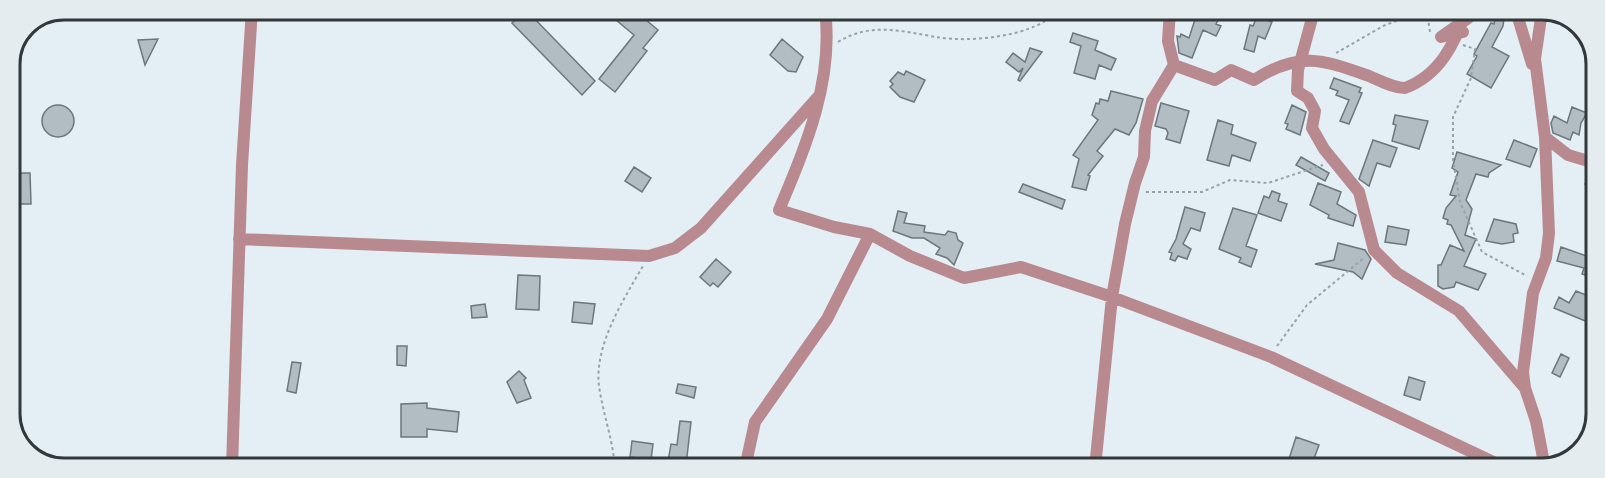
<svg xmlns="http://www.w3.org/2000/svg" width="1605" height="478" viewBox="0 0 1605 478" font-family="Manrope,sans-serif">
<rect width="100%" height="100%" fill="#e3eff5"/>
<path fill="#b1bdc2" stroke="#6c767b" stroke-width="1.5" d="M526 10 595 81 582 95 512 23Z
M604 10H634L658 30 643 48 647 51 615 92 599 79 634 35Z
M1198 10H1209L1220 16 1216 24 1221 26 1216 36 1203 30 1192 58 1179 53 1177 36 1180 37 1181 34 1189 38Z
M1496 11H1505L1503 26 1492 47 1509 56 1491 88 1467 74 1477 56 1474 54 1491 23 1494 24Z
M1257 16 1272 22 1265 39 1258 36 1254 52 1244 49 1250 25 1253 26Z
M1073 33 1098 41 1095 50 1116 59 1111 70 1099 65 1095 79 1074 73 1081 46 1070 42Z
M158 39 145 65 138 40Z
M782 39 803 57 796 72 788 71 770 55Z
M1030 48 1042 52 1020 81 1018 80 1023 68 1019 72 1006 62 1013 53 1025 62Z
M906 71 925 80 914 102 900 97 890 87 893 84 890 81 898 72 904 75Z
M1334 78 1361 88 1359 92 1362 93 1349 124 1340 121 1349 100 1336 95 1338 91 1330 88Z
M1111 91 1143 99 1136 123 1129 135 1115 129 1097 151 1103 156 1088 175 1090 176 1086 190 1072 187 1079 159 1073 155 1098 120 1092 115 1096 103 1099 104 1100 99 1108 101Z
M1161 103 1189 111 1180 143 1166 139 1168 133 1166 129 1155 126Z
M1292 105 1306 112 1300 135 1286 129 1288 124 1285 123Z
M42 121a16 16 0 1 1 32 0a16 16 0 1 1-32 0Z
M1572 107 1587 113 1581 123 1579 135 1573 132 1570 140 1553 133 1551 123 1554 116 1567 123Z
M1395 115 1428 121 1419 149 1392 141 1396 125 1393 124Z
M1218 120 1233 125 1231 134 1256 143 1250 161 1232 155 1229 166 1207 160Z
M1373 140 1397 148 1390 167 1377 163 1369 186 1359 179Z
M1514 140 1537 149 1530 167 1506 159Z
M1457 152 1501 165 1489 173 1488 177 1476 174 1466 200 1472 209 1465 235 1476 239 1464 266 1486 274 1478 290 1456 282 1454 287 1443 289 1438 286V265H1441L1450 245 1464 251 1451 225 1447 224 1448 220 1443 218 1446 208 1456 196 1450 195 1458 172 1452 168Z
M1301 157 1329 173 1325 181 1296 165Z
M634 167 651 178 642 192 625 181Z
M1591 170 1595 171V208L1585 184Z
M10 173H30L31 204H10Z
M1318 183 1341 192 1337 204 1356 215 1353 226 1328 218 1329 215 1310 205Z
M1023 184 1065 200 1062 209 1019 192Z
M1272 191 1280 194 1278 201 1287 204 1281 221 1258 213 1264 196 1269 198Z
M1185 207 1205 213 1200 231 1191 228 1183 244 1191 249 1187 259 1178 256 1175 261 1170 259 1172 253 1169 252 1176 239Z
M1233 208 1257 215 1246 246 1257 250 1251 267 1239 262 1241 258 1219 249Z
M898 211 907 213 904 223 925 226 924 232 945 235 948 231 956 233 958 240 963 243 954 265 947 258 936 254 940 248 924 238H912L893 231Z
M1494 219 1516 224 1518 233 1513 234 1514 242 1502 244 1486 241Z
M1388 226 1409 230 1406 245 1385 242Z
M1338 243 1365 250 1371 259 1362 279 1353 272 1315 264 1334 260Z
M1561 247 1595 259V278L1582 274 1584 268 1557 261Z
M716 259 731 272 718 287 713 283 710 286 700 277Z
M518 275 540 276 539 310 516 309Z
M1576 291 1591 297 1595 325 1554 308 1559 297 1569 303Z
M574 302 595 304 592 324 572 322Z
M485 304 487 317 472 318 471 306Z
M397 346H407L406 366 397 365Z
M1561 354 1569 358 1560 377 1552 373Z
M292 362 301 363 296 393 287 391Z
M519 371 526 378 524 380 531 398 517 403 507 382Z
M1409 377 1425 382 1420 400 1404 395Z
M678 384 696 387 694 398 676 393Z
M427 403V408L459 412 457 432 427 429V437H401V404Z
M680 421 691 422 686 465 668 462 671 444 677 445Z
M1296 437 1319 445 1312 464 1306 462 1303 468 1288 462Z
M632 441 653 444 651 460 630 457Z"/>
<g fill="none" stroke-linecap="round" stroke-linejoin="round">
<path stroke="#98a1a6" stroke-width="2" stroke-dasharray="3 3" stroke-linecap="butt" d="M1427 11 1430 32
M838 42C870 22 901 31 936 37 970 43 1035 37 1059 10
M1463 45 1475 49 1471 78 1453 117V160L1460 202 1482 252 1527 276
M1592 49 1596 68
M1336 53 1383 26 1422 11
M1595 134 1592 94 1596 75
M1146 192H1202L1230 180 1268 183 1323 165
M1277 346 1307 305 1365 257
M615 468C613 440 603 414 599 386 594 346 623 300 643 266"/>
<path stroke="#b88a8f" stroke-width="12" d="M825 10C834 80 806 146 779 210L834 227 870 234 910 256 964 278 1021 267 1112 297 1271 357 1508 469
M1314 11 1298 70 1297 91 1308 98 1315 111 1312 128 1324 149 1359 192 1374 250 1397 273 1459 311 1525 388
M1516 11 1532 64
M1542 11 1535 59 1545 137 1549 233 1546 258 1533 293 1523 372 1525 388 1536 421 1545 468
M1463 32 1441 37 1478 11
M1174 65 1215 80 1231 70 1254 80C1299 51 1321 59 1369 76 1381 81 1393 88 1405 88 1440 75 1455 43 1466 11
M1545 137 1568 155 1595 163
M239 239 649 256 675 248 701 228 818 97
M232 467 242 165 252 9
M745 468 755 422 827 319 870 234
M1095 468 1112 297 1125 224 1135 183 1144 157 1145 131 1152 101 1174 65 1168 41 1170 10"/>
</g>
<path d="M0 0H1605V478H0ZM64 20H1542A44 44 0 0 1 1586 64V414A44 44 0 0 1 1542 458H64A44 44 0 0 1 20 414V64A44 44 0 0 1 64 20Z" fill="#e5ecef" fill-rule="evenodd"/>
<path fill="none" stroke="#33383a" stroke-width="3" d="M64 20H1542A44 44 0 0 1 1586 64V414A44 44 0 0 1 1542 458H64A44 44 0 0 1 20 414V64A44 44 0 0 1 64 20Z"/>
</svg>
